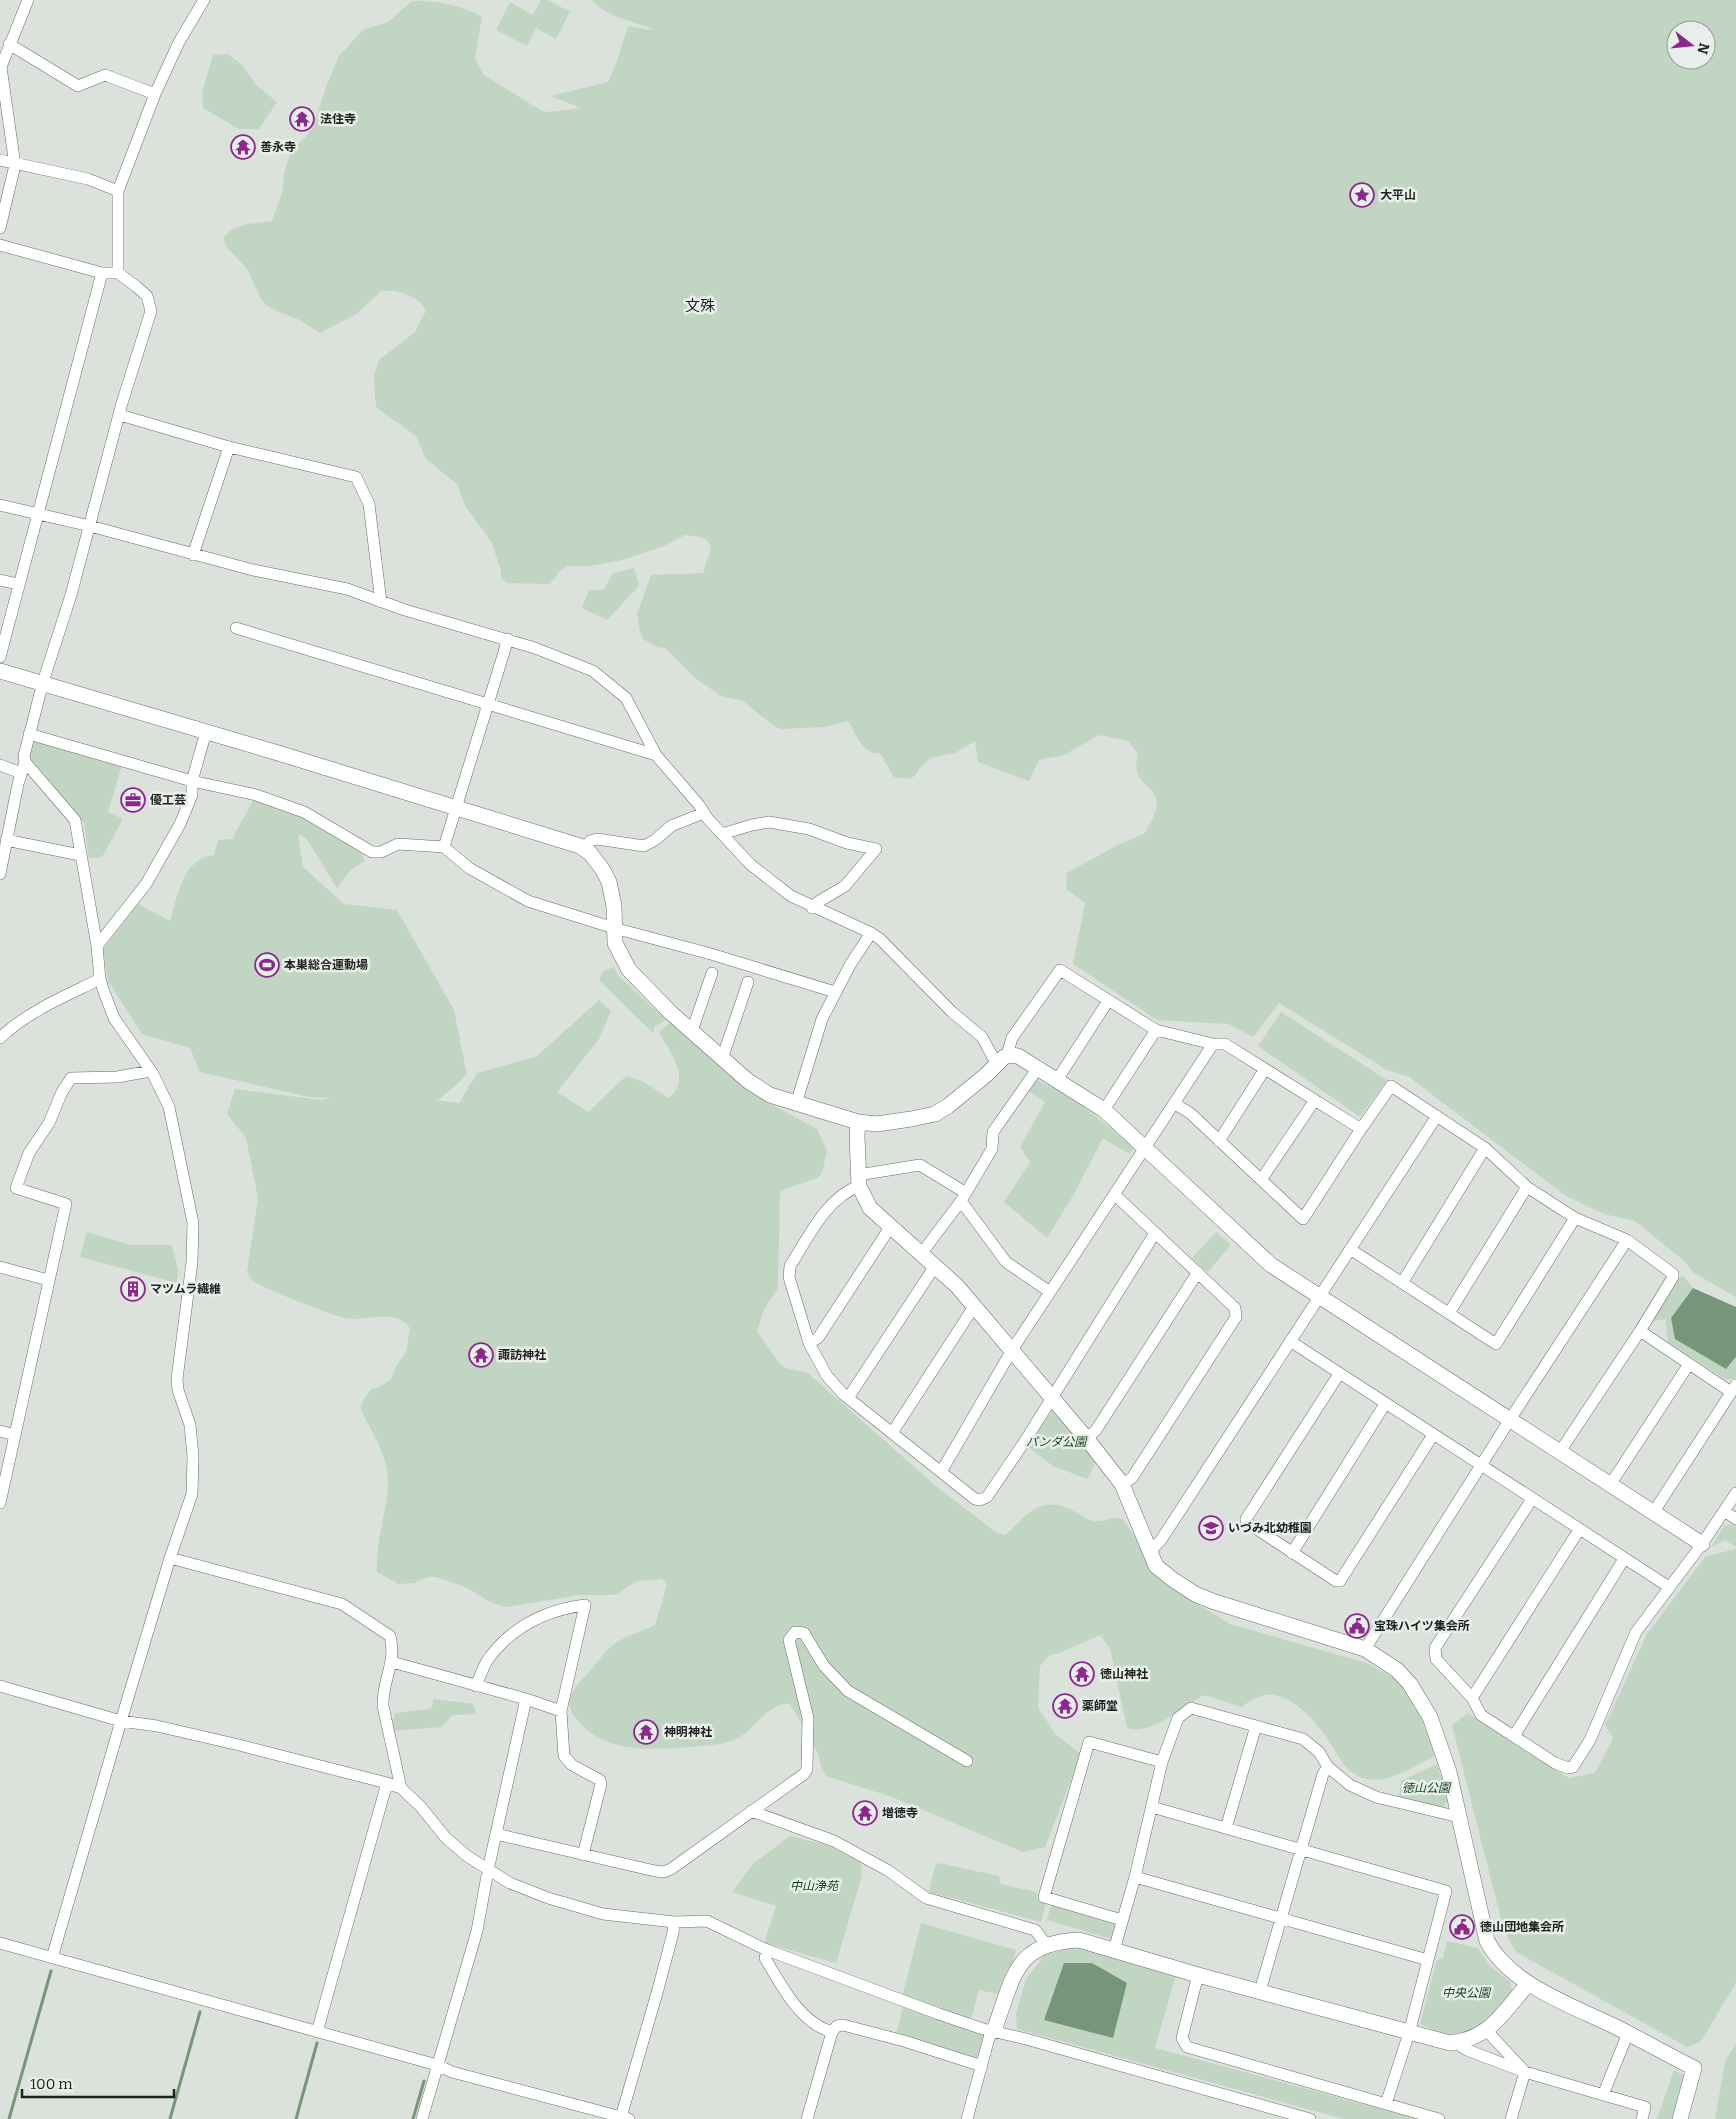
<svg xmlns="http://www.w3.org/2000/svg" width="1736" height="2119" viewBox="0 0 1736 2119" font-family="Bitter,'Noto Sans JP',serif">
<rect width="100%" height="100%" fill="#dbe1db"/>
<path fill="#c0d6c2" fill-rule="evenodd" d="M541 0H548L570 12 556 39 536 28 527 46 496 30 510 2 533 15Z
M591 0H1736V1297L1694 1273 1683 1260 1635 1221 1604 1214 1566 1196 1409 1077 1387 1070 1279 1003 1253 1037 1229 1024 1157 1020 1073 964 1085 903 1066 889 1067 873 1116 846 1145 833C1149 825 1157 813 1157 803 1156 783 1129 785 1138 754L1128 741 1099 735 1064 755 1039 760 1029 781 978 762 975 741 955 753 931 758 919 769 915 776 908 779 894 777 880 753C863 755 856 734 848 721L825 727 781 729 774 726 743 701 721 696 695 678 665 648 657 647 643 639 640 632 637 614 651 575 703 573 711 549 708 541 701 537 685 535 664 546 622 560 590 566H567L560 571 550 584 507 583 501 578V570L491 541 466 507 457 484 426 459 416 436 377 408 375 400 374 376 379 360 415 332 426 311C419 295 397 289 381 291L358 313 320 333 300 320 279 312 266 305 261 299 247 269 226 246 223 238C234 222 254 224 272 221L283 190 284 173 292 149 304 139 313 127 326 87 339 56 363 30 388 22 412 1C436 0 462 5 482 17L475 58 484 75 542 111 549 112 581 108 551 96 608 82 617 61 628 26 651 30 652 28C630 21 608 17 591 0ZM1676 30H1706V60H1676Z
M228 54 242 65 257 86 277 102 259 129H239L203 108 202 92 213 55Z
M634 568 639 586 607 620 582 608 589 590H603L613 573Z
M35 738 122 765 108 812 123 819 102 857 89 858 84 823 39 770 32 765 29 758Z
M256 795 357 844 365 861 350 871 337 888 306 838 298 834 303 867 344 904 397 910 454 1010 467 1075 440 1099 435 1100 459 1103 477 1073 536 1057 599 1000 611 1011 599 1039 557 1092 588 1112 626 1076 642 1081 669 1098C692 1078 670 1053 659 1032L672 1021 749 1092 817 1129 827 1151 822 1173 817 1178 780 1191 778 1288 764 1309 757 1331 780 1364 786 1368 808 1373 937 1487 997 1533 1005 1535C1026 1516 1039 1495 1070 1509 1077 1513 1087 1520 1094 1521 1106 1523 1112 1514 1124 1520L1159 1576 1180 1593 1230 1624 1367 1663 1402 1683 1432 1728 1438 1754C1417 1764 1390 1784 1366 1779 1343 1773 1336 1749 1323 1732 1309 1715 1285 1688 1261 1696 1254 1698 1247 1703 1241 1707L1204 1695C1184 1707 1151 1736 1127 1728L1110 1648 1100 1635 1057 1654 1050 1655 1040 1666 1038 1707 1055 1734 1081 1754 1045 1847 1023 1852 892 1797 826 1776 822 1769 818 1753 790 1704C770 1701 755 1729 738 1738 724 1746 705 1745 690 1747 648 1750 599 1754 573 1714 562 1698 579 1683 589 1672 597 1663 605 1651 614 1644 626 1636 642 1631 655 1625L667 1585 662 1579 637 1581 617 1594 610 1595H580L506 1607 492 1603 465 1587 436 1577H428L414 1583 399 1584 377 1572C375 1541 388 1510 388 1479 388 1456 371 1431 361 1410L362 1403 371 1389 379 1387 391 1379 397 1365 406 1352 410 1328C395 1307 366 1323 344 1318 329 1314 260 1288 251 1279 249 1277 249 1274 247 1272L258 1198 246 1138 227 1114 235 1089 321 1100 330 1098 309 1097 200 1072 190 1048 142 1034 108 981 103 949 138 904 170 921C177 897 183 858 214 855L218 840 232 839Z
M614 967 618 975 666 1020 654 1027V1034L599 980 603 971Z
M1281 1012 1387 1080 1360 1117 1258 1046Z
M1031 1077 1072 1098 1135 1147 1129 1154 1103 1138 1074 1194 1047 1238 1004 1202 1030 1162 1020 1147 1045 1102 1024 1088Z
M87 1232 130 1245H172L178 1270 177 1283 80 1257Z
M1216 1232 1231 1245 1208 1272 1192 1258Z
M1682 1275 1693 1288 1671 1318 1729 1367 1736 1357V1378L1726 1380 1668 1342 1665 1319 1651 1322Z
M1052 1411 1058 1413 1097 1460 1087 1479 1053 1466 1027 1446Z
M1734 1524 1736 1526V1547L1725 1540 1710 1548 1724 1526Z
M1736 1549V1983L1701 2041 1687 2047 1516 1952 1504 1931 1452 1725 1468 1713 1569 1778 1595 1773 1613 1738 1605 1725 1647 1634 1706 1556Z
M434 1699 473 1704 476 1714 452 1715 442 1727 390 1731 395 1713 431 1709Z
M1437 1764 1449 1801 1439 1810 1399 1798 1401 1781Z
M790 1836 827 1845 861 1863 862 1876 836 1963 764 1943 776 1906 732 1892 754 1863Z
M939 1863 999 1876 1000 1884 1037 1892V1900L1046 1903 1041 1922 929 1892 935 1866Z
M1051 1905 1119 1925 1114 1940 1047 1920Z
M921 1923 1016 1950 1003 1995 979 1990 971 2019 902 1997Z
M1447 1941 1478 1948 1489 1965 1510 1982 1513 1994C1494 2015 1477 2038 1446 2034 1437 2033 1428 2027 1420 2024L1437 1960 1443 1958Z
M1085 1945 1176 1975 1155 2048 1418 2119H1344L1017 2029 1016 2014 1026 1979 1045 1955 1059 1949Z
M903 2007 985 2034 979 2057 973 2058 896 2036Z
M1736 2044V2119H1715L1725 2061Z
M1674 2070 1688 2077 1676 2119H1657Z"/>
<path fill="#779579" d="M1693 1288 1736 1307V1357L1726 1369 1675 1339 1671 1318Z
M1064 1963H1092L1127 1983 1113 2038 1044 2020Z"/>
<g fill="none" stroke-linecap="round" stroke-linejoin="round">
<path stroke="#779579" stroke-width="3" d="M9 2119 51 1971
M170 2119 200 2012
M296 2119 317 2043
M413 2119 424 2081"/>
<g stroke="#686d68" stroke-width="12">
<path id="minor" d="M9 44 78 86 105 75 155 94
M0 160 88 179 118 191
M0 228 15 165 1 67 28 0
M0 245 102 273H118L137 287 147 296 151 311 122 403 71 595 43 682 24 756 25 762 75 820 97 946 100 979 104 992 114 1018 153 1074 169 1107 193 1223 192 1262 177 1379 178 1390 190 1425 193 1456 192 1494 170 1558 121 1721 52 1958
M118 273V191L155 94 179 42 204 0
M120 415 229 447 356 477 369 504 381 602
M0 505 90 526 253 570 347 589 405 610 535 648 593 671 626 698 656 755 699 805 708 819 751 865 791 896 871 933 880 939 952 1012 982 1037 997 1065
M193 555 229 447
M0 580 18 584
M236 628 656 755
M0 657 102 273
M29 734 192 781 256 795 304 812 372 852H381L398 844 444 847 469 868 528 901 614 928 711 954 835 992
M0 765 21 773
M722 834 752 825 769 822 809 829 847 843 876 849 845 886 818 902 812 908
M6 840 80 855
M444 847 508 639
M584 849 590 841 597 839 644 846 655 840 671 826 704 813
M0 874 18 784 25 762
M97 946 146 884 180 824 192 795V781L206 732
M692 1031 712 973
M0 1038C28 1011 66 996 100 979
M1007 1055 1012 1038 1060 970 1156 1030 1213 1044
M722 1059 748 982
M1057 1080 1108 1001
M796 1104 822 1019 850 965 871 933
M1175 1104 1190 1113 1303 1219 1361 1129
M1104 1110 1156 1030
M1219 1141 1265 1069
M858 1175 920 1165 966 1193
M1261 1180 1315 1100
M1115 1195 1235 1308 1236 1317 1132 1478 1122 1484
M961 1201 1006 1262 1050 1292
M891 1226 818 1338 809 1343 827 1376 843 1394 975 1499 980 1500 987 1497 1025 1441 1155 1233
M1350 1249 1496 1344 1575 1218
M921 1254 961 1201 992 1149 993 1132 1038 1068
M0 1267 48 1280
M1402 1283 1485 1148
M1449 1313 1527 1187
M1640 1331 1731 1392
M1290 1341 1669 1587
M809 1343 789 1277 790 1266C808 1238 826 1198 859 1186
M1339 1374 1246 1519V1522L1336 1581H1340L1433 1435
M848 1398 935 1266
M0 1431 15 1435
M892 1433 975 1305
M1087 1439 1096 1430 1198 1272
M941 1472 1012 1350 1213 1044H1225L1361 1129 1391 1086 1485 1148 1527 1187 1575 1218 1627 1240 1673 1274V1277L1640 1331 1559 1453
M1610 1485 1689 1364
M0 1503 66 1204 16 1188 29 1153 49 1123 62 1092 71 1078 117 1077 151 1071
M1724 1511 1736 1519
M1653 1513 1736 1385
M1579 1530 1472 1698 1481 1715 1555 1763 1568 1768 1573 1767 1590 1740 1636 1632 1702 1544 1736 1493
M1149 1552 1161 1540 1437 1116
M1292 1553 1385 1404
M170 1558 342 1604 390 1636C397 1663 382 1680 383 1706L401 1788
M1365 1649 1509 1421 1627 1240
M392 1662 526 1699 561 1711
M0 1686 121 1721 157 1726 239 1745 387 1783 401 1788 421 1807 446 1838 467 1856 510 1883 548 1898 603 1914 674 1922 707 1921 767 1950 939 2014 983 2029 1026 2039 1310 2119
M476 1686C480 1677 483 1666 489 1658 513 1626 546 1610 585 1605L561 1711 564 1756 572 1765 600 1780 601 1784 583 1855
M1472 1698 1436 1659 1435 1648 1532 1499
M1514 1736 1624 1559
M1152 1807 1446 1891 1409 2033 1386 2104
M751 1811 834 1841 889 1871 926 1898 1035 1930 1046 1944
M1226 1828 1256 1726
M496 1834 655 1871 664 1872 671 1869 804 1774 807 1769 808 1718 789 1640 795 1632 804 1633 824 1666 848 1691 967 1761
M1135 1877 1428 1960
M1122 1920 1044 1897 1089 1742 1162 1762
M0 1943 437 2065 452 2072 629 2119
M767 1950 765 1958C781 1985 800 2023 832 2032L837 2026 843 2025 904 2041 982 2066
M1114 1950 1135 1877 1162 1762 1178 1718 1191 1708 1303 1739 1319 1752 1328 1767 1350 1785 1376 1797 1459 1817
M1198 1975 1182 2038 1187 2047 1439 2119
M1260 1991 1323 1774 1328 1767
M1487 2031 1525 2072 1511 2119
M317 2032 387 1783
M1460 2042 1462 2047 1467 2050 1525 2072 1645 2107 1642 2119
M1603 2095 1628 2033
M621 2117 657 1993 673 1933 674 1922
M422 2119 477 1931 488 1870 526 1699
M807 2119 832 2032
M967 2119 989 2038 994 2030"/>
</g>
<g stroke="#686d68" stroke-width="16">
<path id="tertiary" d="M0 671 278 753 580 846 590 853 603 870 609 882 614 906 615 943 629 970 671 1013 748 1081 770 1095 858 1122 877 1124 911 1119 935 1114 948 1106 986 1075 1004 1057 1010 1055 1018 1056 1104 1110 1271 1265 1702 1544
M858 1122 857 1136 859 1186 870 1208 957 1286 1087 1439 1122 1484 1156 1566 1172 1579 1195 1594 1212 1601 1365 1649 1397 1670 1410 1684 1430 1717 1449 1772 1487 1941C1510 1985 1573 2006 1616 2027 1642 2040 1668 2055 1694 2068L1680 2119
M994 2030C1014 1978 1013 1943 1079 1940L1198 1975 1450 2043C1490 2039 1504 2011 1528 1984"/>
</g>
<use href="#minor" stroke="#fff" stroke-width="11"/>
<use href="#tertiary" stroke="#fff" stroke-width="15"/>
</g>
<defs>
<g id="temple-ring" transform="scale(1.25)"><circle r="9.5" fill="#e8eee9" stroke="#8c278e" stroke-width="1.5"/><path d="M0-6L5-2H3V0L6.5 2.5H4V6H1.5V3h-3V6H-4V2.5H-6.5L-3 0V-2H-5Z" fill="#8c278e"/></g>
<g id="sight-ring" transform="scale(1.25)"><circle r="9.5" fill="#e8eee9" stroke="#8c278e" stroke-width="1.5"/><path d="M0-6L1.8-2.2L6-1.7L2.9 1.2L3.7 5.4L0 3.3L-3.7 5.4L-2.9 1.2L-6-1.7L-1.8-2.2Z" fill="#8c278e"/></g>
<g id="office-ring" transform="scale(1.25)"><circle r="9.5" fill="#e8eee9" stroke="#8c278e" stroke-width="1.5"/><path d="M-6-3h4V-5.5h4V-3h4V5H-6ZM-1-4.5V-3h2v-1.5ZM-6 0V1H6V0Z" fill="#8c278e"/></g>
<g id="stadium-ring" transform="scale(1.25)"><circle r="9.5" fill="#e8eee9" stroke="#8c278e" stroke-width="1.5"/><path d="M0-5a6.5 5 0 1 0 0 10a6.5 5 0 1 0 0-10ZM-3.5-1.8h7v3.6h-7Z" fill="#8c278e"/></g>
<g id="building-ring" transform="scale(1.25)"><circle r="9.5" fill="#e8eee9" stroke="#8c278e" stroke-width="1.5"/><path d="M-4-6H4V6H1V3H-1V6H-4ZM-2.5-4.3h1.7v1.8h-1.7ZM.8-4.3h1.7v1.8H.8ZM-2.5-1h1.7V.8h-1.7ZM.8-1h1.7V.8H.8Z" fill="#8c278e"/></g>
<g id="school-ring" transform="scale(1.25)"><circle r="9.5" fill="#e8eee9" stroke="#8c278e" stroke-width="1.5"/><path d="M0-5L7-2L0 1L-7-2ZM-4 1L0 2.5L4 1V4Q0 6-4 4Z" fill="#8c278e"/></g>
<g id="civic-ring" transform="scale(1.25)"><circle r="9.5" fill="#e8eee9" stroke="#8c278e" stroke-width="1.5"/><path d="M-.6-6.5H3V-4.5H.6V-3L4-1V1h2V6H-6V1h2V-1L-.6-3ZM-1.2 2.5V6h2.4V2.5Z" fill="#8c278e"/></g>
</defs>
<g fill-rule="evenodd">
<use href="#temple-ring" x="302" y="119"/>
<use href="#temple-ring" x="243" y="147"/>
<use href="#sight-ring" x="1362" y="195"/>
<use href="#office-ring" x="133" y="800"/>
<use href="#stadium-ring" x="267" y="965"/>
<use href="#building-ring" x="133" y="1289"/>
<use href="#temple-ring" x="481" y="1355"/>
<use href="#school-ring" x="1211" y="1528"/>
<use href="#civic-ring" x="1357" y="1626"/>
<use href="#temple-ring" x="1082" y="1674"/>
<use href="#temple-ring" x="1065" y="1706"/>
<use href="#temple-ring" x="646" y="1732"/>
<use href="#temple-ring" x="865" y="1813"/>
<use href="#civic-ring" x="1462" y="1927"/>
</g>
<g text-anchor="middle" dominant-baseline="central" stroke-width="5" stroke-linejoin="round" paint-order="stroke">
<g font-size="12" font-weight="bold" fill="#1e201e" stroke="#e8eee9" text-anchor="start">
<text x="320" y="119">法住寺</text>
<text x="260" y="147">善永寺</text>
<text x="1380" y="195">大平山</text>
<text x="150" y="800">優工芸</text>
<text x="284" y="965">本巣総合運動場</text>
<text x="150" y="1289">マツムラ繊維</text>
<text x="498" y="1355">諏訪神社</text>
<text x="1228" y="1528">いづみ北幼稚園</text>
<text x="1374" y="1626">宝珠ハイツ集会所</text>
<text x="1100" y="1674">徳山神社</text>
<text x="1082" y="1706">薬師堂</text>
<text x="664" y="1732">神明神社</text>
<text x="882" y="1813">増徳寺</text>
<text x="1480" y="1927">徳山団地集会所</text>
</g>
<g font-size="12" font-style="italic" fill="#0e3f18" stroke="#e8eee9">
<text x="1056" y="1442">パンダ公園</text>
<text x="1426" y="1788">徳山公園</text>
<text x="814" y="1886">中山浄苑</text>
<text x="1466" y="1993">中央公園</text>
</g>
<g font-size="15" fill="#1e201e" stroke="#e8eee9">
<text x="700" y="306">文殊</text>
</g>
</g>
<g transform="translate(1691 45) rotate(106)"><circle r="24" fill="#e8eee9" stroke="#979c98"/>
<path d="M0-4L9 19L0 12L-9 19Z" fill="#8c278e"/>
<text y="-8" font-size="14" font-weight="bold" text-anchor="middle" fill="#1e201e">N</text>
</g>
<path d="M22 2089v8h152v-8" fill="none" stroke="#1e201e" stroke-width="2.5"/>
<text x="30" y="2089" font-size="15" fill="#1e201e" stroke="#e8eee9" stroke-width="4" paint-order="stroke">100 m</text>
</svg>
